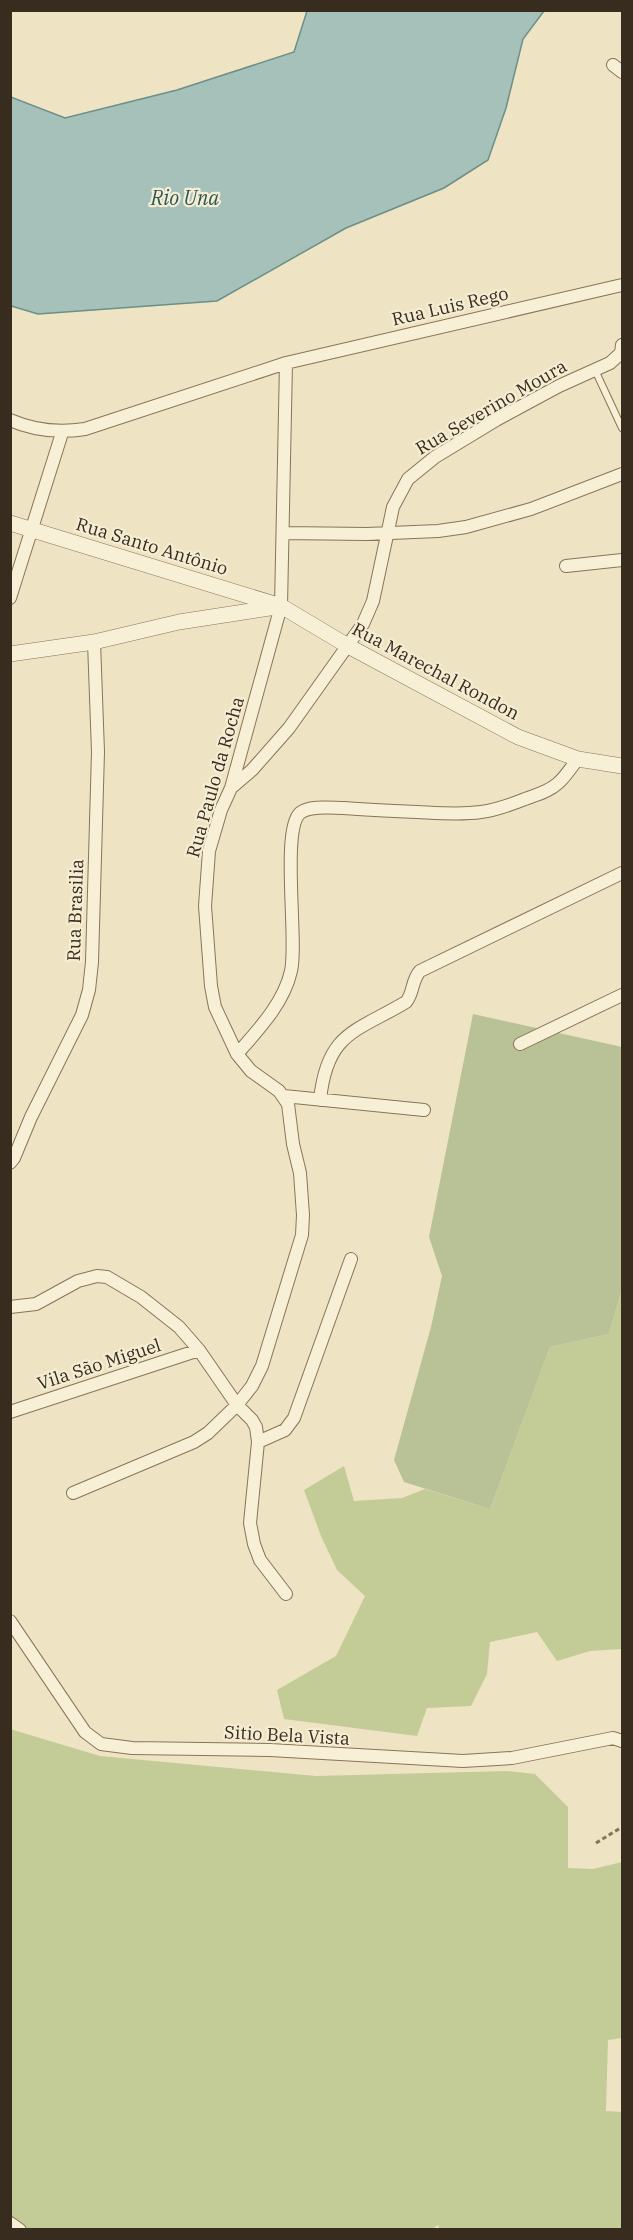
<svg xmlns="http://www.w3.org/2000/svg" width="633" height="2240" viewBox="0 0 633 2240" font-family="'IBM Plex Serif',serif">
<rect width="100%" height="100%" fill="#eee3c3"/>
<path fill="#c3cc97" d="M622 1288V1649L590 1651 557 1661 537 1632 490 1642 487 1674 471 1706 427 1708 417 1736 284 1719 277 1690 336 1656 365 1596 337 1570 321 1536 304 1490 344 1466 354 1501 402 1498 425 1489 490 1509 550 1347 609 1334Z
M10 1729 100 1756 316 1776 507 1771 535 1774 568 1807V1868L593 1869 622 1862V2038L608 2040 606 2111 622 2112V2229L440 2230 438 2225 431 2230H24L11 2219Z"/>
<path fill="#b9c196" d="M473 1014 622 1047V1288L609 1334 550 1347 490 1509 404 1482 394 1460 431 1327 442 1276 429 1237Z"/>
<path fill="#a5c1ba" stroke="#6c8f88" stroke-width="1.5" d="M307 11H544L523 39 506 108 488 160 444 188 346 228 217 301 38 314 11 306V97L65 118 177 90 294 52Z"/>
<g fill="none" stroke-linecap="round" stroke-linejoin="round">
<g stroke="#88745a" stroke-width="8">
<path id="service" d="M595 370 622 428"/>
</g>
<g stroke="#88745a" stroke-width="14">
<path id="minor" d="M613 65 622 72
M10 420C35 431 59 433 85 429L286 363 622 285
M283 533 367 534 438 531 466 527 531 509 622 474
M566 566 622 560
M10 598 62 433
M231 788 252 770 289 728 363 624 373 601 393 507 408 479 435 457 496 420 559 386 610 363 621 353 622 345
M520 1044 622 995
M237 1054C258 1030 284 1003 291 971 298 942 281 830 300 813 310 805 332 808 344 808 369 810 393 811 417 812 438 813 460 815 481 812 496 810 510 805 525 799 536 795 548 792 557 784 565 778 571 767 578 759
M284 1096 424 1110
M320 1100C327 1032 356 1032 406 1002 414 993 411 981 420 971L622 873
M10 1163 14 1158 31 1117 82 1015 89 990 92 962 98 752 94 642
M10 1307 36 1304 78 1281 97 1276 107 1277 141 1297 179 1327 199 1350 237 1405 252 1420 256 1427 258 1442 250 1523 254 1544 260 1560 286 1594
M10 1412 199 1350
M258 1442 285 1430 294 1418 351 1259
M73 1493 194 1442 208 1433 237 1405 252 1386 262 1366 302 1235 303 1215 300 1173 293 1144 288 1104 279 1091 251 1071 237 1054 215 1007 211 986 205 906 209 851 221 810 231 788 281 606 286 363
M10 1621 85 1732 101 1744 132 1748 270 1750 463 1761 512 1758 613 1738 622 1741
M10 2223 20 2230"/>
</g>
<g stroke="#88745a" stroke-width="16">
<path id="tertiary" d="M10 523 281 606 348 646 518 737 578 759 622 766
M10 654 94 642 179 622 276 607"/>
</g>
<path stroke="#88745a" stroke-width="3" stroke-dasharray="4.5 3" stroke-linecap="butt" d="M596 1843 622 1827"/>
<use href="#service" stroke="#f8f0d6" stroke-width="6"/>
<use href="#minor" stroke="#f8f0d6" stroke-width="12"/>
<use href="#tertiary" stroke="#f8f0d6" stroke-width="15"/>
</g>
<g text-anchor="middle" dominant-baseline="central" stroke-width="4.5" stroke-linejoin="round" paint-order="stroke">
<g font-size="18" fill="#382c1e" stroke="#f5edd3">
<text transform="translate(450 306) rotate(-13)">Rua Luis Rego</text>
<text transform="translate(491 407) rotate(-30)">Rua Severino Moura</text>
<text transform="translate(152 546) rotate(17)">Rua Santo Antônio</text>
<text transform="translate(436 671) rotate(28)">Rua Marechal Rondon</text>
<text transform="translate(215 777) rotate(-74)">Rua Paulo da Rocha</text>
<text transform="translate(75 910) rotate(-88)">Rua Brasilia</text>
<text transform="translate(99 1364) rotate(-18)">Vila São Miguel</text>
<text transform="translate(287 1735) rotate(3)">Sitio Bela Vista</text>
</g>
<g font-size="20" font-style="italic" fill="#2d5757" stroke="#f5edd3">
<text x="185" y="197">Rio Una</text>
</g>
</g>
<rect width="633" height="2240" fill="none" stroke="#382c1e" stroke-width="24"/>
</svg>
